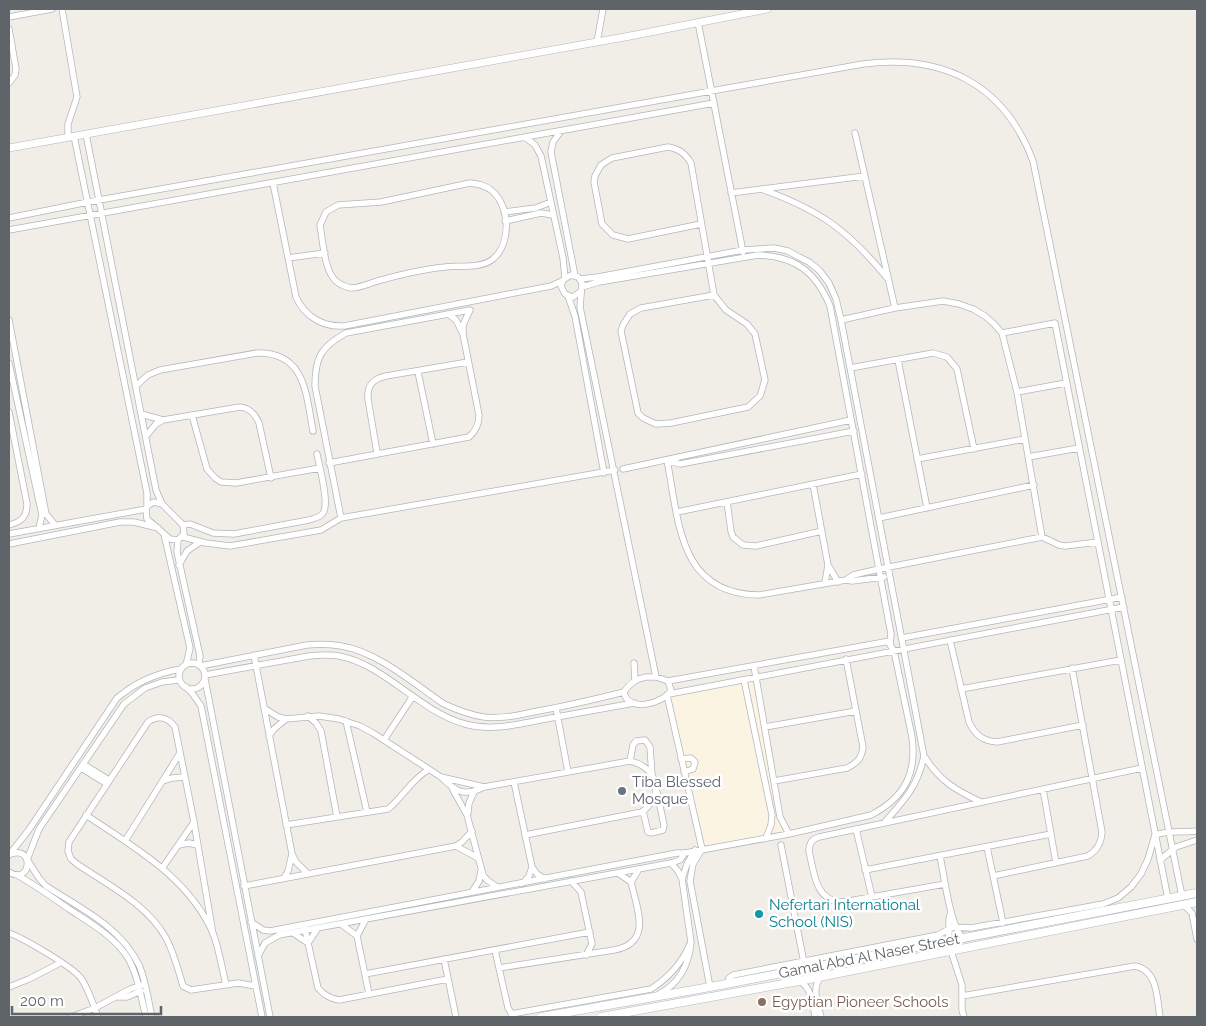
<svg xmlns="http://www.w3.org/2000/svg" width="1206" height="1026" viewBox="0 0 1206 1026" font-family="Raleway,sans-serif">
<rect width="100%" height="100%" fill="#f1eee8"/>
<path fill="#fcf4e2" d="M758 676 782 834 702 849 669 694Z"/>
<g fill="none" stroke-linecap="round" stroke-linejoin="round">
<g stroke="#b3b6ba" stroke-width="7">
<path id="minor" d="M62 9 77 97 68 124V137
M9 17 52 9
M698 22 743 252
M9 29 16 69 15 75 9 83
M597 42 603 9
M561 131 553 142 551 152 575 276
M855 133 895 308
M86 134 156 490 162 504
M74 136 147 493V507
M525 137 535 145 541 156 563 258 565 278
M273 183 296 297C305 317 323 327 344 326L551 286 562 281
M470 183C478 184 485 185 491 190 510 205 512 243 493 259 481 269 459 265 445 267 435 268 424 270 414 272 403 274 392 277 381 280 372 282 361 288 351 288 346 287 341 285 337 282 324 272 323 241 320 225L326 212 338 205 381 202Z
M761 189C820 210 848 230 888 279
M731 193 865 176
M504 212 536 208 551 202
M9 218 88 202 863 64C942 54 1004 83 1033 161L1182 896
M505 221 541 213 553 215
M701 224 628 239 613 235 602 224 594 182 595 176 601 165 612 158 668 147C679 149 685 153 691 163L714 295 726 310 747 324 755 334 765 380 760 396 748 407 671 423 656 424 643 418 638 413 621 331 623 325 630 314 641 308 714 295
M9 230 714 103
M288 258 325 253
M580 279 598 277 743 250 774 248 788 251 799 257 809 262 819 270 829 283 836 299 841 320 924 756C940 781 955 790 981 802
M580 292 573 297 565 294 561 286 563 280 571 275 578 277 582 283 580 307 656 677
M568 296 575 316 604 473
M448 314 456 320 462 332
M9 320 46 514 55 525
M841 320 895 308 943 301 959 304 973 309 985 316 994 324 1002 333 1017 392 1042 537
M1002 333 1055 323 1168 899
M898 360 927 508
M9 363 42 515 39 528
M850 368 933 353 947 357 957 369 974 449
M418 372 433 444
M136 386 148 375 160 370 257 353C306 352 306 395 313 431
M1017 392 1066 383
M9 412 27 504C27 517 21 522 9 525
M141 414 163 420 240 407C250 408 255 414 259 423L271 478
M192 415 207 469 215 478 221 482 236 483 320 468
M146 436 156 424 163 420
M377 453 368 399C367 386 372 379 386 376L468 362
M1028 457 1079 448
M917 459 1025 439
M667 460C679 521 678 594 759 595L846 580 852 581 884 577
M667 460 680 464 854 431
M329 463 469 437C476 431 479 425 479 415L463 334V325L470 310
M623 469 851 420
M813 484 828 565 825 583
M154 502 162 504 183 525 184 534 178 540 170 539 147 519 146 509 148 505Z
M727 502 731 531 733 537 743 545 756 546 822 531
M677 512 862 474
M341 518 315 386C315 357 321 347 346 333L470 310
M879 518 1034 485
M183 525 190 524 213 533 234 534 309 520C314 518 320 518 323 513 330 504 319 465 317 454
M9 534 146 509
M164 534 190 648 186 665
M183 537 206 543 230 546 321 530 341 518 615 470
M178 540 177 552 200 656 199 665
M9 544 120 522H134L158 528
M179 565 187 551 200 542
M828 565 838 582
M846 580 853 575 879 569 1042 537 1059 545 1065 546 1098 542
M902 638 1122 597
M950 640 969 722C975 735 983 741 997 742L1083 725
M254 655 292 854 296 862 308 874
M634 663 635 680
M179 676a13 13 0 1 1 26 0a13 13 0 1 1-26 0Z
M200 666 307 645C318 644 330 644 341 646 378 652 413 683 444 704 457 710 470 715 484 717 502 719 520 715 538 711 567 706 596 699 624 692
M754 666 780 817 789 834
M205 675 309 656C319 655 329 654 339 656 384 664 420 712 465 724 494 732 523 723 551 718 579 713 606 708 634 703
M646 677H656L668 681 671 690C664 704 627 713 624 692 630 683 636 679 646 677Z
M205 679 270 1017
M744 680 772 815 771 825 766 838
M668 681 890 641
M186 687 192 693 201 706 262 1017
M961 689 1121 660
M669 694 1124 607
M667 695 702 849 693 864 690 881 710 987
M264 708 278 717 286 719 319 716 339 719 360 726 373 733 441 777 484 787
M556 708 568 772
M308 716 316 723 321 731 337 817
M346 721 367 812
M765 727 856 711
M269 736 274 729 286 719
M384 740 413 696
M681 759 691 758 695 762 693 769 684 772
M630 761 633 745 636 741 645 740 650 747 652 775
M83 764 109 780
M81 768 107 784
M441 777C456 792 464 797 484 787L630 761C657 767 666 794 642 812L525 835
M163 781 172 778 185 777
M774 781 847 768C857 763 862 758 863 747L846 659
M514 782 532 867 537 874 545 879
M1043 789 1056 863
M453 790 467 815 483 875 487 880 497 887
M643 811 648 832 651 833 663 830 664 825 657 792
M468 813 469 803 474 792
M86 815C135 848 188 877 213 933 219 949 222 968 226 985
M884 823C905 799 917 788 924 756
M286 825 388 809C403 797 411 780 428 770
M856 829 872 897
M125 841 180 753
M179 845 189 843 197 845
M781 845 805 968
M456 846 478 858
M987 847 1003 923
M9 855 28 831 117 698C136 682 157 673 181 669
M940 856C944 875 950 926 963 938
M27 860 39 829 124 704 145 688 162 682 178 680
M1160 860 1176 847 1197 840
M28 861 39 878 46 886C80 908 121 927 139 965 146 981 148 1000 152 1017
M163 867 194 822
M865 870 1051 834
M9 872C31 886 35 845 11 854
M618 873 631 882
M17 875C35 885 52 897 69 909 90 923 114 936 128 958 138 976 141 997 146 1017
M993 876 1088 856C1097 850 1101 844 1102 832L1072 668
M284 878 288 871 292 854
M682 879 687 864 695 850
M571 881 581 892 592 944 586 955
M523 883 529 876 532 867
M945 884 843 902C815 902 814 872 809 851 809 844 812 839 819 837L1142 768
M244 886 456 846 462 842 472 831
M472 892 479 881 481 871
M1184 905 1192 913 1197 939
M366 919 357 936 369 994
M251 922 263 930 270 931 677 853H685L789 834 871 815C904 798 917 774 912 737L894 651 890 645 891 634 830 306C816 272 795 256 758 255L599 282 582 287
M341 924 357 936
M305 929 318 988C324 995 329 998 339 1000L448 979
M9 933C25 939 71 966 81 978 89 990 93 1004 98 1017
M293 933 308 943 318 928
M213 934 194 822 175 727C168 717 158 715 148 722L69 842 68 851 71 859 77 864C108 885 147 904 166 938 174 953 178 969 183 986L191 990 238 983 256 986
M947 941C952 932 946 921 951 913
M495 950 508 1008 514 1017
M951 951 962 985V1010L964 1017
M258 956 265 943 279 935 671 863 680 860 685 853
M444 959 456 1017
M499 968 614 950C653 943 637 909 631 882L639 869
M365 974 590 932
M799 981C812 987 813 1005 815 1017
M728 983 729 978 733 975 938 935 953 927 971 928 1103 904 1118 898 1131 887 1141 874 1148 859 1155 835C1168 830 1183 833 1197 831
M9 987 29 979 60 963
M659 994C680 983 689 964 691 942L682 879 678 871 671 863
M962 996 1135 966C1158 970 1157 999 1160 1017
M118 997H127L141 991
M511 1014 651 989C670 977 682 963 691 942
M71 1017 95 1008 130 989 142 985
M821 1017C818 1005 811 987 821 977"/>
</g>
<g stroke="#b3b6ba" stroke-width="8">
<path id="tertiary" d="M9 148 630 36 767 9"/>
</g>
<g stroke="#b4b8bc" stroke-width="9">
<path id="secondary" d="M541 1017 710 987 1197 893
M601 1017 799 981 1197 902"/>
</g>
<use href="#minor" stroke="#fff" stroke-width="5.5"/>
<use href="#tertiary" stroke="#fff" stroke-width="7"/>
<use href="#secondary" stroke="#fff" stroke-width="8"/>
</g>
<circle fill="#6b7280" stroke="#fff" stroke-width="2" cx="622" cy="791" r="5"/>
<circle fill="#0f9aa8" stroke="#fff" stroke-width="2" cx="759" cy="914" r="5"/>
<circle fill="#8d6e63" stroke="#fff" stroke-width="2" cx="762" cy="1002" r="5"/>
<g text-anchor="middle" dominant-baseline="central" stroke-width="5" stroke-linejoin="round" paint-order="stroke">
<g font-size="15" fill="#5b616d" stroke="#fff" text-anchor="start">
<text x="632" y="782">Tiba Blessed<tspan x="632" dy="17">Mosque</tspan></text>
</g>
<g font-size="15" fill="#0d838f" stroke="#fff" text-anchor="start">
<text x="769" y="905">Nefertari International<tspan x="769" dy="17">School (NIS)</tspan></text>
</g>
<g font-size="15" fill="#5f6468" stroke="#fff">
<text transform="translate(869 956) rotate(-11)">Gamal Abd Al Naser Street</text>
</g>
<g font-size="15" fill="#785e54" stroke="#fff" text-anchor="start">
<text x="772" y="1002">Egyptian Pioneer Schools</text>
</g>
</g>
<rect width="1206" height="1026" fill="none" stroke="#5f6468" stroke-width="20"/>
<path d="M12 1006v8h149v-8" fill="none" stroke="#5f6468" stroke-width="2.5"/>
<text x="20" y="1006" font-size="15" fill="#5f6468" stroke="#ffffff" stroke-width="4" paint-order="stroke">200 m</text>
</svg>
